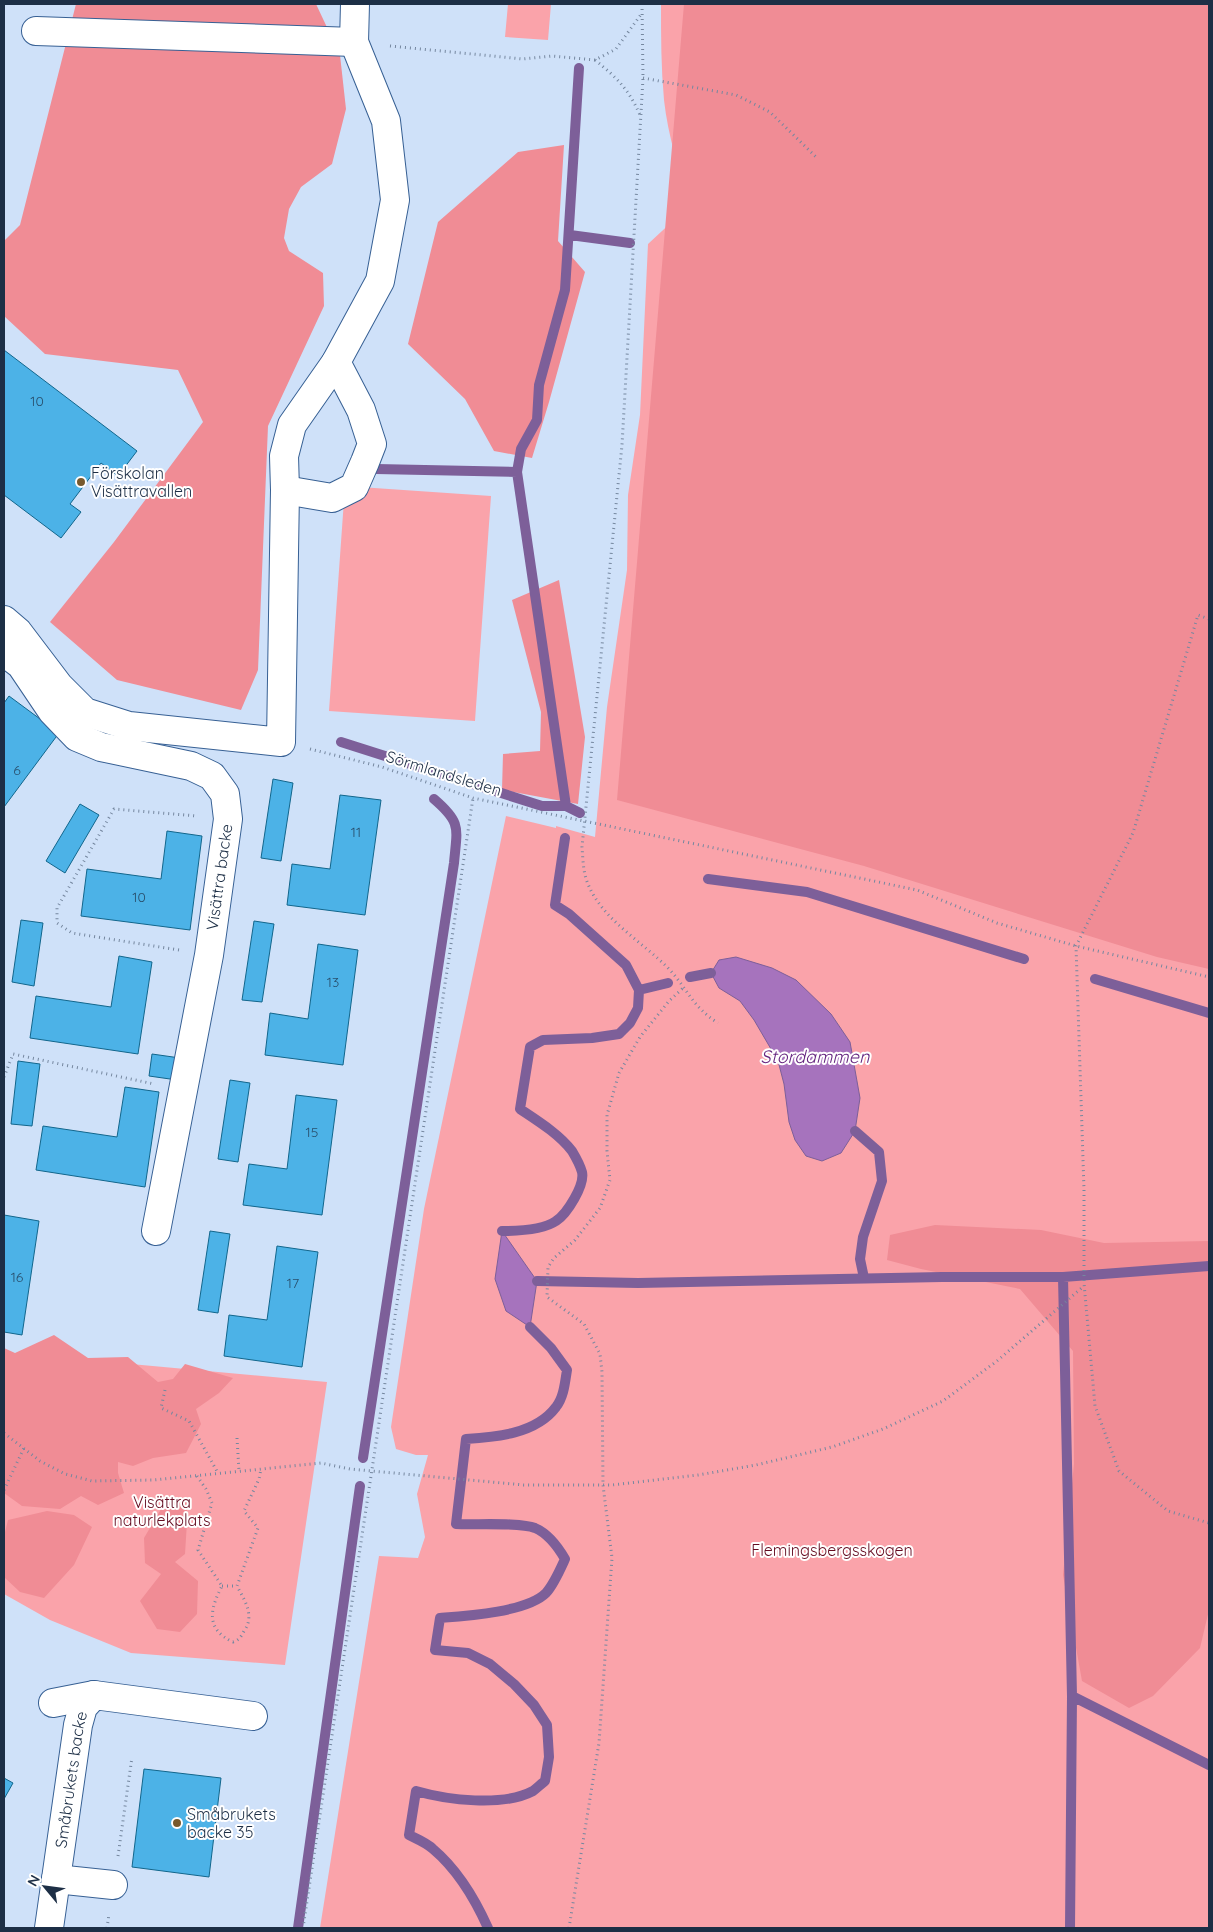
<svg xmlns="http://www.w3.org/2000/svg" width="1213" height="1932" viewBox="0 0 1213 1932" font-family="Quicksand,sans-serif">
<rect width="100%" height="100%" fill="#cfe1f9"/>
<path fill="#faa3aa" d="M508 4H551L548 40 505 37Z
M661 4H1209V1928H320L379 1556 418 1558 425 1537 417 1494 428 1455H416L396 1449 391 1427 424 1209 506 816 556 828V826L595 837 607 707 627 570 628 495 640 415 648 244 690 205C679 171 668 136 664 100 661 68 661 36 661 4Z
M345 486 491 496 475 721 329 711Z
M120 1363 327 1382 285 1665 131 1653 50 1620 4 1594V1395Z"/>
<path fill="#f08c95" d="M76 4H316L340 55 346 109 332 164 301 187 289 209 284 238 289 251 323 273 324 306 268 426 258 670 241 710 117 680 50 622 114 542 203 422 178 370 45 354 4 316V241L20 225Z
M684 4H1209V969L1157 957 864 866 617 800Z
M564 145 558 241 585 272 549 402 532 458 494 451 465 399 408 344 438 222 518 152Z
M559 580 585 737 578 804 502 790 503 754 540 751 541 712 512 600Z
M935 1225 1041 1230 1104 1243 1209 1241V1610L1200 1648 1153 1696 1129 1708 1082 1681 1063 1575 1074 1464 1073 1351 1020 1289 921 1269 887 1260 890 1235Z
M54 1335 88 1358 128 1357 158 1382 173 1379 185 1364 233 1378 219 1393 196 1409 201 1424 186 1453 153 1458 133 1466 118 1462V1473L124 1493 98 1505 81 1496 60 1509 22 1506 4 1493V1348L15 1353Z
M187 1500V1522L185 1554 175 1562 198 1581 197 1614 180 1632 157 1629 140 1601 161 1574 145 1563 144 1538 164 1504Z
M47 1511 74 1515 92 1527 74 1565 44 1598 20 1592 4 1577V1536L8 1520Z"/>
<path fill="#a673bd" stroke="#7d5f99" d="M736 957 772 968 796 980 831 1014 850 1042 860 1098 855 1131 841 1153 822 1161 806 1156 795 1140 789 1122 784 1084 778 1061 754 1020 740 1001 719 988 711 973 719 960Z
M502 1231 537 1281 530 1327 506 1311 495 1279Z"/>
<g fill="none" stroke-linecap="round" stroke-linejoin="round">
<path stroke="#7d5f99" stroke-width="10" d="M570 235 630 243
M376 469 517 472
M341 742 542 806H566L580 813
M566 806 517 472 521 449 537 420 539 385 565 290 579 68
M708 879 807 892 1024 959
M690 977 711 973
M1095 979 1209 1013
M639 990 668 983
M855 1131 879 1152 882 1181 863 1237 860 1259 864 1278
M502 1231C517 1231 543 1230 556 1221 567 1214 585 1185 582 1172 580 1165 575 1156 572 1151 559 1134 538 1121 520 1109L530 1047 543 1040 592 1038 619 1034 630 1023 638 1008 639 990 626 965 569 914 555 905 565 838
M1063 1277 1072 1696
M537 1281 638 1283 942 1277H1063L1209 1266
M363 1458 454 863C457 828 462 823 434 799
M298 1928 360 1486
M488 1928C475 1899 458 1870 433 1849 427 1843 417 1839 409 1835L416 1791C447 1800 503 1807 533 1791 537 1788 541 1784 545 1781L549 1757 547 1725 534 1705 514 1684 490 1664 468 1653 435 1650 440 1618C467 1616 527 1612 546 1593 554 1584 560 1570 565 1559 558 1547 549 1534 535 1528 520 1522 475 1525 456 1524L466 1439C496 1437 536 1434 556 1407 564 1397 565 1382 567 1370L551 1348 530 1327
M1070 1928 1072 1696 1209 1765"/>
</g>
<path fill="#4cb2e7" stroke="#12668c" d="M4 350 137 451 118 476 101 463 70 504 81 512 61 538 4 495Z
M9 696 59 733 4 807V703Z
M273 779 293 783 281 861 261 858Z
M340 795 381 800 365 915 287 905 292 864 330 869Z
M80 804 99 815 65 873 46 861Z
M167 831 202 836 190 930 81 916 87 869 161 879Z
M21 920 43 923 34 986 12 982Z
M254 921 274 924 262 1002 242 1000Z
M318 944 358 950 343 1065 265 1055 270 1013 308 1019Z
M119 956 152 962 138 1054 30 1038 36 996 111 1007Z
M152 1054 180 1058 177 1080 149 1076Z
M18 1061 40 1064 32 1126 11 1124Z
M230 1080 250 1083 238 1162 218 1159Z
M125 1087 159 1092 145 1187 36 1170 43 1126 117 1137Z
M296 1095 337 1100 322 1215 243 1205 249 1164 287 1169Z
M4 1215 39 1221 22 1335 4 1332Z
M210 1231 230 1234 218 1313 198 1310Z
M277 1246 318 1252 302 1367 224 1356 229 1315 267 1320Z
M144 1769 221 1778 209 1877 132 1867Z
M4 1778 13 1783 4 1799Z"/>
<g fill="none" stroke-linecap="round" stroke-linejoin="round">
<g stroke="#376094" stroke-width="30">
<g id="minor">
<path d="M36 31 354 42"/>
<path d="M285 490 332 498 354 487 365 462 372 444 361 410 336 362"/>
<path d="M4 620 18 632 59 686 85 712 129 726 281 742 285 490 284 456 292 425 336 362 380 281 395 200 386 121 354 42 355 4"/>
<path d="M4 652 21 665 52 711 77 737 101 747 191 766 212 776 225 794 228 819 209 955 156 1231"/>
<path d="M53 1703 94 1695"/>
<path d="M56 1879 113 1885"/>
<path id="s1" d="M49 1928 78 1725 83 1707 94 1695 253 1716"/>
</g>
</g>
<path stroke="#75879f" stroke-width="3" stroke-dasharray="1 4" stroke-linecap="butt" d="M642 4 643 78 622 445 582 847C583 859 583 873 588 884 602 919 641 941 667 967 687 987 691 1006 718 1023
M390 46 523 59 552 56 595 60 616 49 642 13
M595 60C617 78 628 88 640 115
M643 78 736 95 770 112 816 157
M1209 619 1198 615 1133 833 1076 946 1084 1190V1283L1095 1406 1119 1471 1168 1511 1209 1523
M310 749 382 767 473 798 917 890 997 923 1076 946 1209 977
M179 950 72 933 57 923V908L114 809 197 816
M4 1077 13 1054 154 1084
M165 1390 161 1408 189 1421 218 1473
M4 1433 40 1461 65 1474 92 1481 154 1480 321 1463 350 1469 524 1485H612L698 1475 756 1465 832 1447 883 1429 943 1401 997 1361 1084 1286
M237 1438 239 1471
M197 1476 206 1489 212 1503 198 1550 222 1586C210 1609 205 1629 233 1642 239 1640 241 1637 244 1631 255 1616 245 1601 237 1586L258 1528 244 1511 259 1479 261 1469
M4 1490 24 1448
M222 1586H237
M118 1856 132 1757
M107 1928 109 1914
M303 1928 473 798
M569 1928 599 1743 612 1558 603 1485 602 1372 600 1354 584 1324 547 1297 548 1267 554 1258 575 1240 600 1208 610 1180 607 1151V1115L619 1073 640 1037 669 1001 683 988"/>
<use href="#minor" stroke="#fff" stroke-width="28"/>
</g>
<g fill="#77592d" stroke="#fff" stroke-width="2">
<circle cx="81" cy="482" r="5"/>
<circle cx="177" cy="1823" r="5"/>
</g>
<g text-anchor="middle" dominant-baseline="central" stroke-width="4" stroke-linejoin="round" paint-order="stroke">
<g font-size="14" fill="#29506e">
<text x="37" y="401">10</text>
<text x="17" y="770">6</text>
<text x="356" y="832">11</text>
<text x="139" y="897">10</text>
<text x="333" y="982">13</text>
<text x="312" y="1132">15</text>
<text x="17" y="1277">16</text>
<text x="293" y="1283">17</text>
</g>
<g font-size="16" fill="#1d2f46" stroke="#fff" text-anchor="start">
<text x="91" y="473">Förskolan<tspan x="91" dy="18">Visättravallen</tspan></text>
<text x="187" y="1814">Småbrukets<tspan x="187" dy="18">backe 35</tspan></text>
</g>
<g font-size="16" fill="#1d2f46" stroke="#fff">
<text transform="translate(444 773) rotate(17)">Sörmlandsleden</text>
<text transform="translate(219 877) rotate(-82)">Visättra backe</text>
<text stroke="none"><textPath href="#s1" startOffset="150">Småbrukets backe</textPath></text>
</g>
<g font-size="16" fill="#650c21" stroke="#fff">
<text x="162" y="1502">Visättra<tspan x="162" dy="18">naturlekplats</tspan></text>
<text x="832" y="1550">Flemingsbergsskogen</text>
</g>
<g font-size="18" font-style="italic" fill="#65257f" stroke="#fff">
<text x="815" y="1056">Stordammen</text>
</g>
</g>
<rect width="1213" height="1932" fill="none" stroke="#1d2f46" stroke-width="10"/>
<g transform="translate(45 1887) rotate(299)" stroke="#ffffff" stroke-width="4" paint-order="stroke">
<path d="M0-4L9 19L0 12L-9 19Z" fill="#1d2f46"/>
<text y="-8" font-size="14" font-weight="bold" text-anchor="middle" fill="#1d2f46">N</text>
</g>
</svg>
